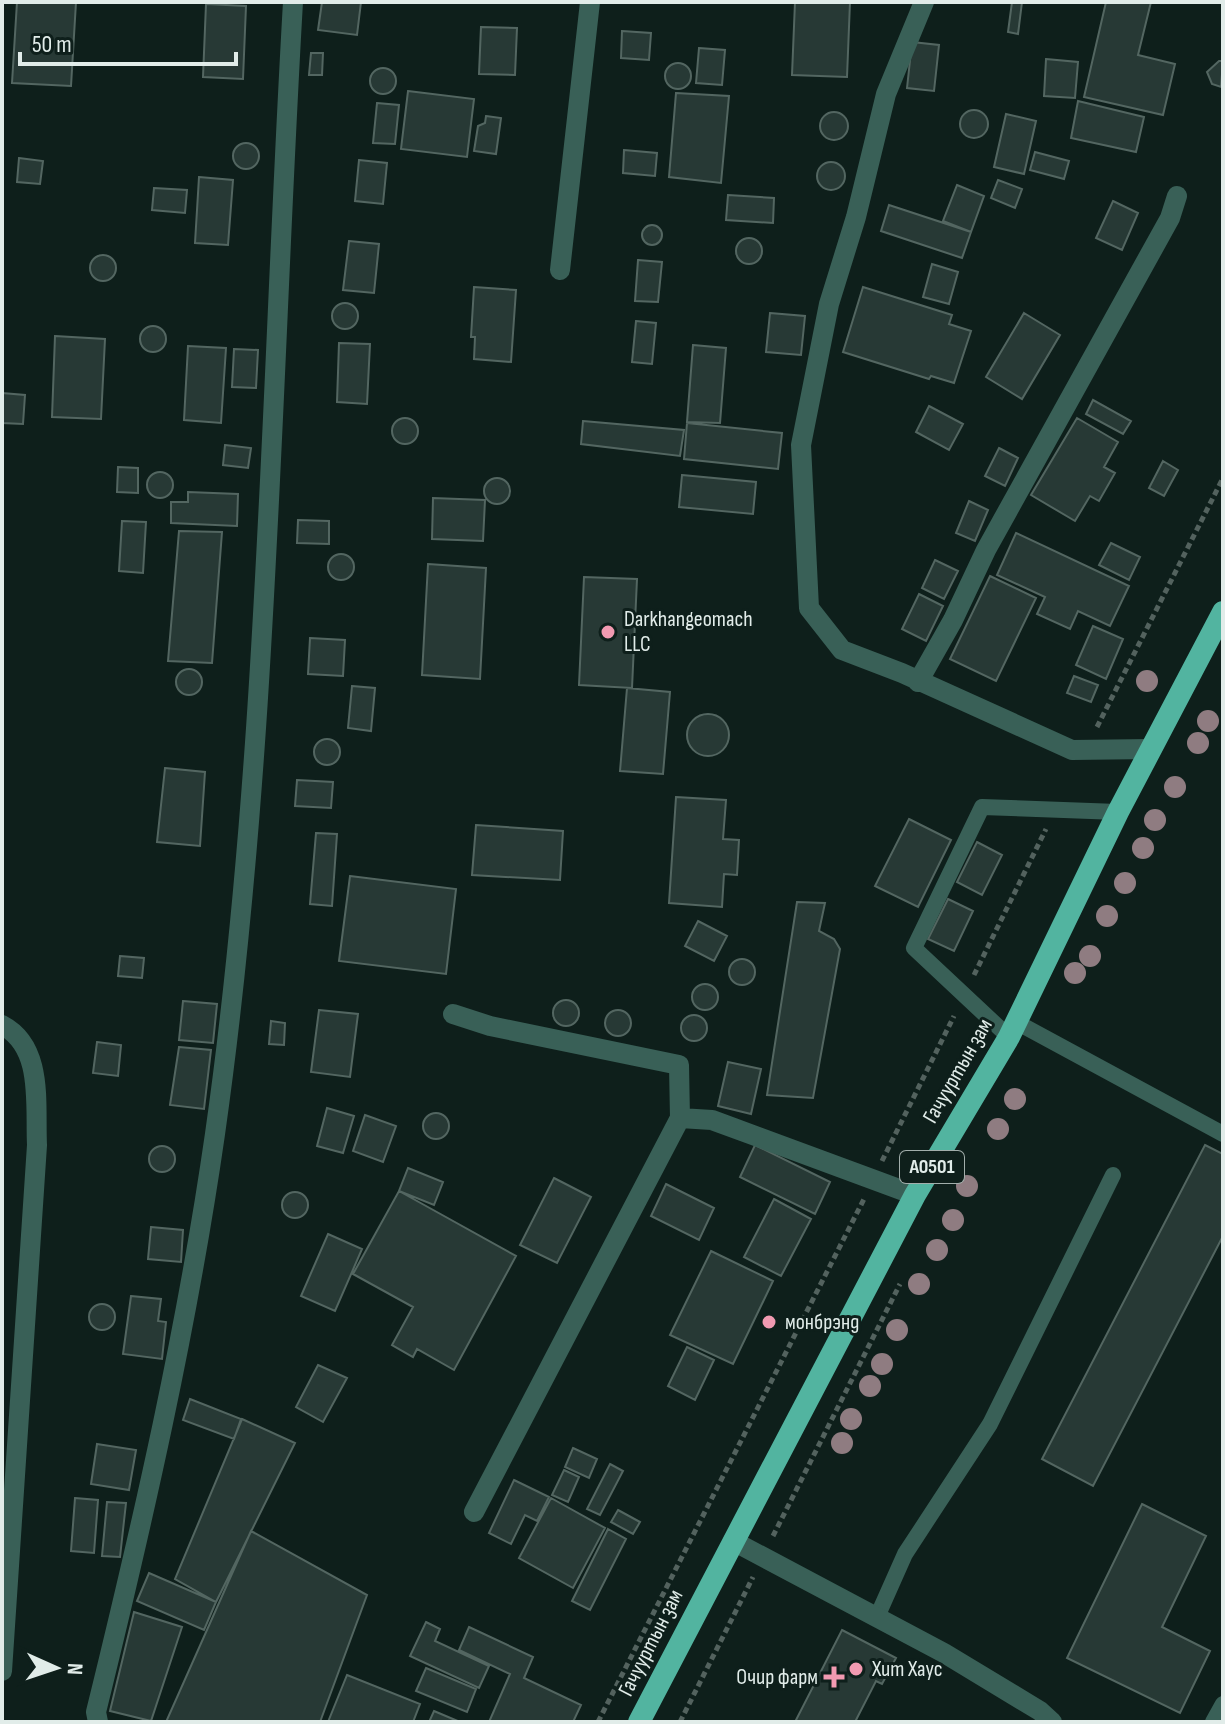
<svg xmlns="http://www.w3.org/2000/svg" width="1225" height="1724" viewBox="0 0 1225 1724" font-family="'Sofia Sans Condensed',sans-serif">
<rect width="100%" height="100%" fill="#0e1f1b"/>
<path fill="#273935" stroke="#536661" stroke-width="2" d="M17 2H76L71 86 12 83Z
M322 2H361L357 35 318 30Z
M795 2H850L847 77 792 75Z
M1012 2H1022L1018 34 1008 32Z
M1106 2H1151L1138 55 1175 64 1163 115 1084 97Z
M206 4 246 6 243 79 203 77Z
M481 27 517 28 515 75 479 74Z
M622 31 651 33 649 60 621 58Z
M912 42 939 45 934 91 907 88Z
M699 48 725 50 722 85 696 83Z
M311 53H323L322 75H309Z
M1046 59 1078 62 1075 98 1044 96Z
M1219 61H1223L1221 87 1212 84 1207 72Z
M665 76a13 13 0 1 1 26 0a13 13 0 1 1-26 0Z
M370 81a13 13 0 1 1 26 0a13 13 0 1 1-26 0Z
M408 91 474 99 467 157 401 149Z
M676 93 729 96 721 183 669 177Z
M1078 101 1144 117 1136 152 1071 138Z
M377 103 399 105 395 144 373 143Z
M960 124a14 14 0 1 1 28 0a14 14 0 1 1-28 0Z
M820 126a14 14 0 1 1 28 0a14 14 0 1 1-28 0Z
M1006 114 1036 121 1024 174 994 167Z
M486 116 501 118 496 154 474 151 478 126 485 123Z
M233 156a13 13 0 1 1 26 0a13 13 0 1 1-26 0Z
M624 150 657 153 655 176 623 173Z
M1035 152 1069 161 1064 179 1030 170Z
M19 158 43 161 40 184 17 182Z
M359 160 387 163 383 204 355 201Z
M817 176a14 14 0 1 1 28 0a14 14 0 1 1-28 0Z
M199 177 233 180 228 245 195 243Z
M998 180 1022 189 1015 208 991 198Z
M957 185 984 196 971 232 943 221Z
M154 188 187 190 185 213 152 210Z
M728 195 774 198 773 223 726 220Z
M1113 201 1138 213 1122 250 1096 238Z
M889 205 971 232 962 258 881 231Z
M642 235a10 10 0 1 1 20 0a10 10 0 1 1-20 0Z
M736 251a13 13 0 1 1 26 0a13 13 0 1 1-26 0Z
M349 241 379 244 374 293 343 290Z
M90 268a13 13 0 1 1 26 0a13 13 0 1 1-26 0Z
M638 260 662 262 658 302 635 301Z
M932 264 958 272 949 304 923 297Z
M474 287 516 290 511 362 474 359 475 337H471Z
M863 287 952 315 949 324 971 331 954 383 931 376 929 379 843 352Z
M332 316a13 13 0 1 1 26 0a13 13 0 1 1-26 0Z
M770 313 805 316 801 355 766 352Z
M1024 313 1060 335 1022 399 986 377Z
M636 321 656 323 652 364 632 362Z
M140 339a13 13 0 1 1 26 0a13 13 0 1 1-26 0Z
M55 336 105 339 101 419 52 417Z
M339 343 370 344 367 404 337 402Z
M693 345 726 348 720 423 687 422Z
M188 346 226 348 221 423 184 420Z
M234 349 258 350 256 388 232 387Z
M2 393 25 395 23 424 2 423Z
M1093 400 1131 421 1123 434 1086 414Z
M929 406 963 424 949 450 916 432Z
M1077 418 1118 442 1104 467 1115 473 1099 501 1090 496 1075 521 1031 495Z
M392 431a13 13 0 1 1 26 0a13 13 0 1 1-26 0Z
M583 421 684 430 680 456 581 444Z
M687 423 782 433 778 469 684 459Z
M225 445 251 448 248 468 223 465Z
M999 448 1018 458 1005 486 985 476Z
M1163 461 1178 470 1164 496 1149 488Z
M118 467 138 468V493L117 492Z
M147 485a13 13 0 1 1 26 0a13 13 0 1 1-26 0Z
M682 475 756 482 753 514 679 507Z
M484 491a13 13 0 1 1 26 0a13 13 0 1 1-26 0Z
M188 492 238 494 237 526 171 523V502H188Z
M433 498 485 500 483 541 432 539Z
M969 501 988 510 975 541 956 533Z
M298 520 329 521V544L297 543Z
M122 521 146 522 143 573 119 571Z
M179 531 222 532 212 663 168 661Z
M1016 533 1129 586 1110 626 1078 611 1070 629 1037 614 1045 597 997 575Z
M1111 543 1140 557 1129 580 1099 565Z
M328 567a13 13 0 1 1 26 0a13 13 0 1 1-26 0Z
M935 560 958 571 944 599 922 588Z
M428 564 486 568 480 679 422 675Z
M990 576 1036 598 996 681 950 659Z
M584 577 637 579 632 688 579 685Z
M919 594 943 606 926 641 902 629Z
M1093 626 1123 639 1106 679 1076 665Z
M310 638 345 640 343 676 308 674Z
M176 682a13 13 0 1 1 26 0a13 13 0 1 1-26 0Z
M1074 676 1098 685 1091 702 1067 693Z
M352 686 375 688 371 731 348 728Z
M627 688 670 692 663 774 620 771Z
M687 735a21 21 0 1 1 42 0a21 21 0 1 1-42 0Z
M314 752a13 13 0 1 1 26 0a13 13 0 1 1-26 0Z
M165 768 205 772 200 846 157 842Z
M297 780 333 782 331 808 295 806Z
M676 797 726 800 723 839 739 840 737 875 724 874 722 907 669 903Z
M909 819 951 840 918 907 875 886Z
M476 825 563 831 560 880 472 875Z
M316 833 337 834 332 906 310 904Z
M977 842 1002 855 982 895 957 882Z
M350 876 456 889 446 974 339 961Z
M948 899 973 911 954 951 928 939Z
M797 902 825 903 819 931 834 939 840 949 813 1098 767 1095Z
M698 921 727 936 714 961 685 946Z
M120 956 144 958 142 978 118 976Z
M729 972a13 13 0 1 1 26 0a13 13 0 1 1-26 0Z
M692 997a13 13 0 1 1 26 0a13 13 0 1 1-26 0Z
M553 1013a13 13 0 1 1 26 0a13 13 0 1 1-26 0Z
M183 1001 217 1004 213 1043 179 1040Z
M319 1010 358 1014 350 1077 311 1072Z
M605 1023a13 13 0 1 1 26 0a13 13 0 1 1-26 0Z
M681 1028a13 13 0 1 1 26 0a13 13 0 1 1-26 0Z
M271 1021 285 1023 284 1045 269 1044Z
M97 1042 121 1045 118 1076 93 1073Z
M179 1047 211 1050 204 1109 170 1105Z
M728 1062 761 1069 751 1114 718 1106Z
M327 1108 354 1116 343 1153 317 1146Z
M423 1126a13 13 0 1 1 26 0a13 13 0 1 1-26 0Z
M365 1115 396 1126 383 1162 353 1151Z
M755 1145 830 1182 815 1214 740 1177Z
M1205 1145 1223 1154V1236L1093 1486 1042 1459Z
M149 1159a13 13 0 1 1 26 0a13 13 0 1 1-26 0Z
M408 1168 443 1182 434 1205 399 1191Z
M554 1178 591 1197 557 1263 520 1245Z
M666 1184 714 1208 699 1240 651 1216Z
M399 1191 516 1256 454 1370 417 1349 413 1357 392 1345 413 1307 353 1274Z
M282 1205a13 13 0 1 1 26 0a13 13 0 1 1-26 0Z
M774 1199 811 1219 781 1276 744 1257Z
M151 1227 183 1230 181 1262 148 1259Z
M328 1234 362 1249 335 1311 301 1296Z
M711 1251 773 1281 733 1364 670 1335Z
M131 1296 161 1299 158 1321 166 1322 162 1359 123 1354Z
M89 1317a13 13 0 1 1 26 0a13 13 0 1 1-26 0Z
M687 1347 714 1360 695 1400 668 1386Z
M318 1365 347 1378 323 1422 296 1407Z
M190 1399 241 1419 234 1439 183 1420Z
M242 1419 295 1443 216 1602 175 1579Z
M97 1444 136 1450 129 1490 91 1484Z
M573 1448 597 1459 589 1478 565 1467Z
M610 1464 623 1471 600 1515 587 1509Z
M564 1470 579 1477 568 1502 552 1495Z
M514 1480 549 1497 537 1521 525 1515 511 1544 489 1533Z
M75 1498 98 1500 94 1553 71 1551Z
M551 1498 605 1528 573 1588 519 1558Z
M107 1502 126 1503 120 1557 102 1556Z
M1142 1504 1206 1536 1162 1627 1210 1651 1180 1713 1067 1658Z
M618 1510 640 1522 633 1534 611 1522Z
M608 1529 626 1539 590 1610 572 1601Z
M251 1531 367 1595 320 1722H166Z
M149 1573 216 1602 204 1630 137 1601Z
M134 1612 182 1627 151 1721 110 1711Z
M426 1622 440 1629 435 1641 489 1666 479 1688 410 1656Z
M469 1627 533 1657 524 1678 581 1705 573 1722H489L510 1674 459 1650Z
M842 1630 896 1658 882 1684 876 1681 855 1722H795Z
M426 1668 476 1689 467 1712 416 1691Z
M347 1675 420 1704 413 1722H328Z
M434 1711 460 1722H429Z"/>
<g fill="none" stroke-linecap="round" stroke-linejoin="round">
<path stroke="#53625e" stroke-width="5" stroke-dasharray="6 4" stroke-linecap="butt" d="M1097 727 1223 478
M974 975 1046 829
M882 1161 954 1016
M773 1536 900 1284
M598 1722 864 1199
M680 1722 753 1577"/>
<path stroke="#396057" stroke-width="16" d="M1016 1022 1223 1134
M1009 1037 914 948 982 807 1118 812
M877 1617 905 1554 990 1424 1113 1175
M1213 1722 1223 1704"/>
<path stroke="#396057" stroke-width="20" d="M924 2 886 94 856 217 829 304 801 445 809 608 842 650 902 673 1072 750 1151 749
M560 270 590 2
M918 682 953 620 986 550 1170 218 1177 196
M453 1014 490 1026 679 1065 680 1118
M2 1025C44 1047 35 1104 37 1145L2 1671
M474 1512 680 1118 712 1120 915 1195
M733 1541 944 1653 1040 1711 1052 1722
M98 1722 96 1712C143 1521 187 1329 215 1134 268 760 271 379 293 2"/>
<path stroke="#52b4a0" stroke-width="22" d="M639 1722 915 1195 1009 1037 1118 812 1223 612"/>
</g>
<g fill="#8f7c81">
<circle cx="1147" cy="681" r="11"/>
<circle cx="1208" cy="721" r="11"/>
<circle cx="1198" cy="743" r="11"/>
<circle cx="1175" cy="787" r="11"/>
<circle cx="1155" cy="820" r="11"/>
<circle cx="1143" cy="848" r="11"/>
<circle cx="1125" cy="883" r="11"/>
<circle cx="1107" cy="916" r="11"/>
<circle cx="1090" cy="956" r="11"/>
<circle cx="1075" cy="973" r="11"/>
<circle cx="1015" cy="1099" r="11"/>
<circle cx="998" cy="1129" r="11"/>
<circle cx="967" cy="1186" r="11"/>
<circle cx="953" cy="1220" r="11"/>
<circle cx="937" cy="1250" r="11"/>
<circle cx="919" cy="1284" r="11"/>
<circle cx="897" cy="1330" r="11"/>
<circle cx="882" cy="1364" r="11"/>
<circle cx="870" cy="1386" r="11"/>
<circle cx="851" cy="1419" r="11"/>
<circle cx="842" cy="1443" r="11"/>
</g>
<g fill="#f19ab1" stroke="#0e1f1b" stroke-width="3">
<circle cx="608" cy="632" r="8"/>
<circle cx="769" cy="1322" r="8"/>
<circle cx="856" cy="1669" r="8"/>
<path d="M830 1665h8v8h8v8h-8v8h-8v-8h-8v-8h8z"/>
</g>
<g text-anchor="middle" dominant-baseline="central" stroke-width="6" stroke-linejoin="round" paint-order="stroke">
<rect fill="#0e1f1b" stroke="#a2aeab" stroke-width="2" x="900" y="1151" width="64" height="32" rx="6"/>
<g font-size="20" font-weight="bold" fill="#e1ece9">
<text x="932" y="1167">A0501</text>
</g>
<g font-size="22" fill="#e1ece9" stroke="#0e1f1b" text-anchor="start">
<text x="624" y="619">Darkhangeomach<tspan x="624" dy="25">LLC</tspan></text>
<text x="785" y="1322">монбрэнд</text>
<text x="872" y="1669">Хит Хаус</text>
<text x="818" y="1677" text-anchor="end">Очир фарм</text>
</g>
<g font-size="22" fill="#e1ece9" stroke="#0e1f1b">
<text transform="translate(958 1071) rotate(-60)">Гачууртын зам</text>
<text transform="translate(651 1643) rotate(-63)">Гачууртын зам</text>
</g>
</g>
<rect width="1225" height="1724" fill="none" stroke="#e1ece9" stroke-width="8"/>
<g transform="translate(56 1668) rotate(93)" stroke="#0e1f1b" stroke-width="6" paint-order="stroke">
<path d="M0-6L14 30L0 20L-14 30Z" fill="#e1ece9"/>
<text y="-12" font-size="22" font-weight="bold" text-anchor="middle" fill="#e1ece9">N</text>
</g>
<path d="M20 52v12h216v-12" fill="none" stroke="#e1ece9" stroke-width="4"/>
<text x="32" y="52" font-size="24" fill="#e1ece9" stroke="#0e1f1b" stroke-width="6" paint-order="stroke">50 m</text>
</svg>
